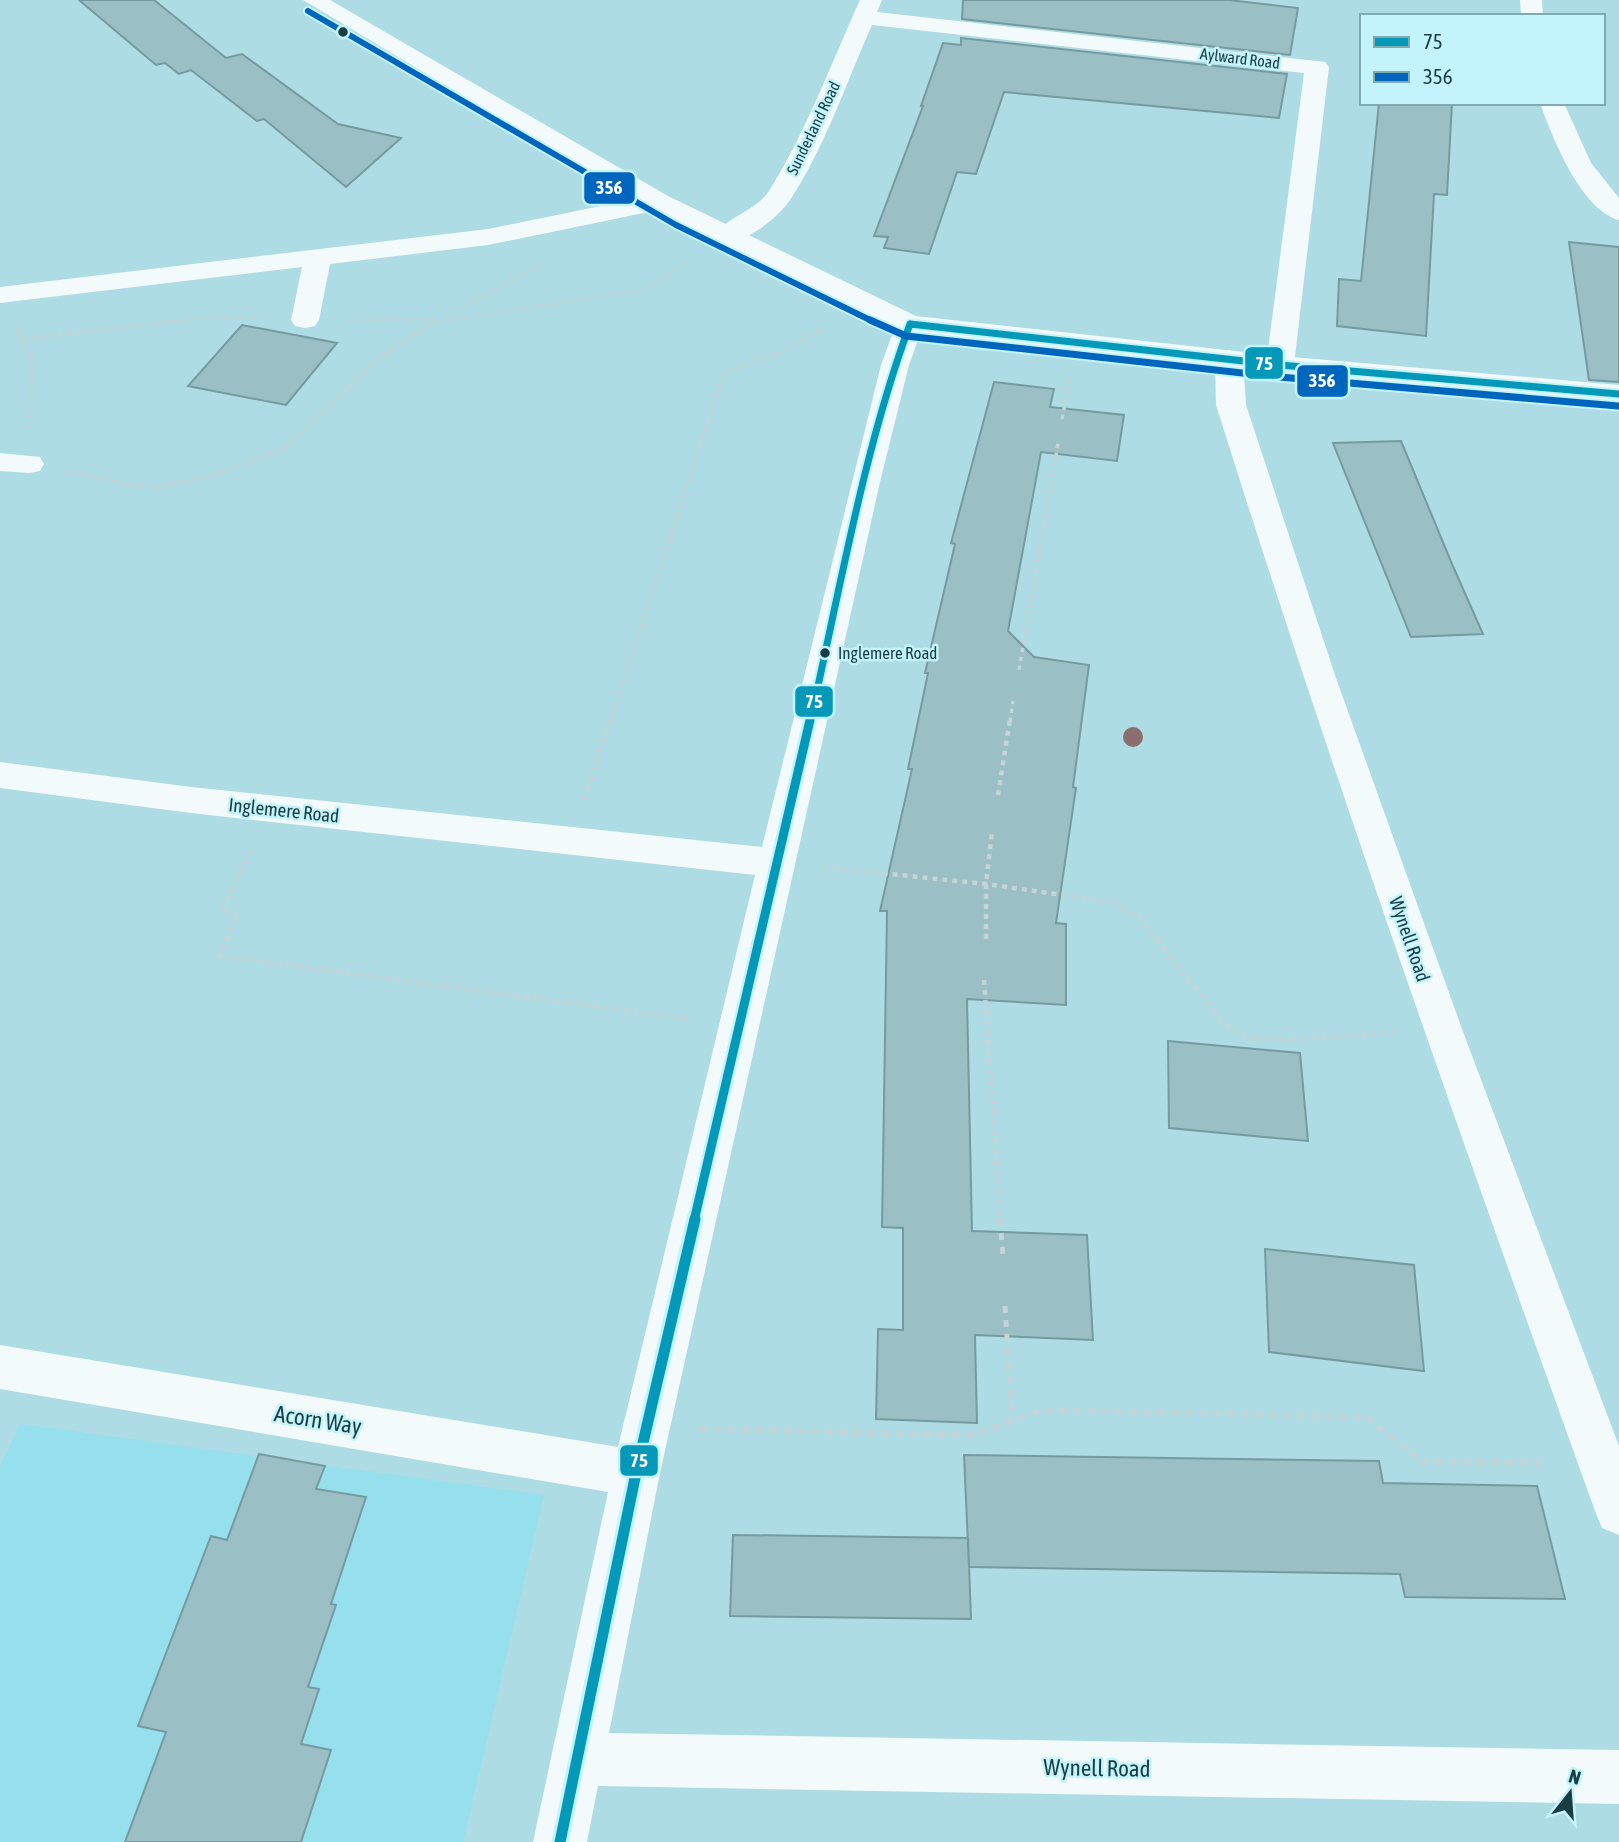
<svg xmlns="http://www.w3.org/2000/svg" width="1619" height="1842" viewBox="0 0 1619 1842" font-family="'Asap Condensed',sans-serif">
<rect width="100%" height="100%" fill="#aedce4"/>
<path fill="#96dfec" d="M20 1424 544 1495 463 1842H0V1467Z"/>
<path fill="#9abfc5" stroke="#759ba1" stroke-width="2" d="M79 0H154L226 58 242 54 338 124 401 138 346 187 264 119 257 121 191 70 179 74 165 63 156 65Z
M963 0H1229L1298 8 1290 55 962 19Z
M961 38 1287 74 1279 118 1004 92 976 174 957 172 929 254 884 248 888 237 874 236 923 106H921L943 43 961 45Z
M1379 103H1452L1447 195 1434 194 1426 336 1337 326 1339 279 1361 281Z
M1569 242 1619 247V382L1589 380Z
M242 325 337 343 286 405 188 386Z
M994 382 1054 389 1050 407 1124 415 1117 461 1041 452 1008 631 1034 657 1089 665 1073 787 1076 788 1056 923 1066 924V1005L967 999 972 1231 1087 1235 1093 1340 975 1335 977 1423 876 1419 878 1329 903 1330V1228L882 1227 887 911H880L912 769H908L928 673H925L955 544 951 543Z
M1401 441 1452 564 1483 634 1411 637 1333 443Z
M1168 1041 1300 1053 1308 1141 1169 1128Z
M1265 1249 1414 1265 1424 1371 1269 1352Z
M259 1454 325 1466 316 1489 366 1497 331 1604 336 1605 308 1687 319 1689 301 1744 331 1750 301 1842H125L166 1732 138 1726 211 1536 227 1540Z
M964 1455 1379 1461 1383 1483 1537 1486 1565 1599 1405 1597 1400 1574 969 1567Z
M733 1535 968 1538 971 1619 730 1616Z"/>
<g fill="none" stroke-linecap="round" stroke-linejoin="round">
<path stroke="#c5d4d6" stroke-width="2.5" stroke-dasharray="3.5 3.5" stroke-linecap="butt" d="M445 316 542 265
M347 320 436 319
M168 322 210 317 265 319
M434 322 643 290 689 261"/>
<path stroke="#c5d4d6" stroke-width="3.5" stroke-dasharray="4.5 4.5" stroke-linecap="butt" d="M16 329 32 357 30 428
M22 339 183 320
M1062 419 1070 379
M68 472 152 489 223 472 285 448 379 358 437 320
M1019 670 1058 443
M610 722 724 373 776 354 823 328
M1010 722 1013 701"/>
<path stroke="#c5d4d6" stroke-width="4.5" stroke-dasharray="5 5" stroke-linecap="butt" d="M998 795 1010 720
M584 800 610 720
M251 850 221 911 238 913 219 956 690 1019
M823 867 986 884 1111 902 1139 917 1222 1022 1247 1038 1279 1040 1393 1033
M986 939V884L992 832
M984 980 1001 1221"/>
<path stroke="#c5d4d6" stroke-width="5" stroke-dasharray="7 7" stroke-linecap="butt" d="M1000 1219 1003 1257
M1005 1306 1012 1419
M700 1429 974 1435 1042 1410 1366 1417 1422 1462 1545 1463"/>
<path fill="#f3fafb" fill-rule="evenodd" d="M860 0H882L877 12 1325 62 1329 67 1294 365 1290 371 1280 374 1270 371 1266 365 1304 73 872 25C846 83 825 147 790 200 777 219 742 247 719 241L715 235C728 216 756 211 769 191 806 132 831 64 860 0Z
M1520 0H1542L1543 16H1521Z
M1540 103H1564L1591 163 1619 198V220C1581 210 1552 137 1540 103Z
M659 194 668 196 672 202 668 208 488 245 330 264 319 320 315 326 305 328 295 326 291 320 302 267 0 303V287L488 229Z
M910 316 920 318 924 324 909 365 880 482 660 1473 609 1733 1619 1750V1804L598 1786 587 1842H533L608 1492 0 1389V1345L618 1447 755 875 191 813 0 788V762L191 787 762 847 881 365 896 324 900 318Z
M1229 350 1239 353 1243 359 1246 405 1336 678 1462 1029 1619 1446V1535L1602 1528 1595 1511C1463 1144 1333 777 1216 405L1215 359 1219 353Z
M0 453 40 457 44 464 40 471 29 473 0 471Z"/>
<path fill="#f3fafb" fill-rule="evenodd" d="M303 0H330L668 196 916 316 1280 356 1619 385V403L1280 374 900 330 853 310 650 208Z"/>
<g stroke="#c3f3fb" stroke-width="11">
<path id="bus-1-far2" d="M910 324 1280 365 1619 394
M810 722C840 590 863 452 910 324"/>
</g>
<g stroke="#c3f3fb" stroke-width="14">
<path id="bus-1-far1" d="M694 1221 810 720"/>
</g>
<g stroke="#c3f3fb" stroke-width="17">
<path id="bus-1" d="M560 1842 636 1473 695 1219"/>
</g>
<g stroke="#c3f3fb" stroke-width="10">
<path id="bus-2-far1" d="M308 11 676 225 874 322"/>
</g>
<g stroke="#c3f3fb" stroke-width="11">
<path id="bus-2" d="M870 320 906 336 1279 377 1618 406"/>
</g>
<use href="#bus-1-far2" stroke="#0499b9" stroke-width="7"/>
<use href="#bus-1-far1" stroke="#0499b9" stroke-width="9"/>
<use href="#bus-1" stroke="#0499b9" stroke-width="11"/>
<use href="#bus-2-far1" stroke="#0065bd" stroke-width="6"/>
<use href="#bus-2" stroke="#0065bd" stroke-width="7"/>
</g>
<circle fill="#8b6f6f" cx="1133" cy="737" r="10"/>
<g fill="#193d42" stroke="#c3f3fb" stroke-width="2.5">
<circle cx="343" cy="32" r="6"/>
<circle cx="825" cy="653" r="6"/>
</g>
<g text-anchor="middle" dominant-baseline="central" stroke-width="5" stroke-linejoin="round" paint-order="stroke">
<g font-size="16" fill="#193d42" stroke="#c3f3fb">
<text transform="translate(1240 58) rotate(7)">Aylward Road</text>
<text transform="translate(813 128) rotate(-64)">Sunderland Road</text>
</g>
<g font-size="17" fill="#193d42" stroke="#c3f3fb" text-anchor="start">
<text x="838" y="653">Inglemere Road</text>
</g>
<g font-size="19" fill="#193d42" stroke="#c3f3fb">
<text transform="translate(284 810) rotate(6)">Inglemere Road</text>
<text transform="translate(1410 939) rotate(71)">Wynell Road</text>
</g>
<g font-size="23" fill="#193d42" stroke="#c3f3fb">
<text transform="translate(318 1420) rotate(9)">Acorn Way</text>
<text transform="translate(1097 1768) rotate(1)">Wynell Road</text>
</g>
</g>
<g stroke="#c3f3fb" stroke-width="2.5">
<rect x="583" y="171" width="53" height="34" rx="7" fill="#0065bd"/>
<rect x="1244" y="346" width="40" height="34" rx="7" fill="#0499b9"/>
<rect x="1296" y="364" width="53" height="34" rx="7" fill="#0065bd"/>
<rect x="794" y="685" width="40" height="33" rx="7" fill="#0499b9"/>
<rect x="619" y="1444" width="40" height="33" rx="7" fill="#0499b9"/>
</g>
<g font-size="19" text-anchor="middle" font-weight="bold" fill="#fff">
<text x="609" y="194">356</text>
<text x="1264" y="370">75</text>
<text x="1322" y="387">356</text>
<text x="814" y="708">75</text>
<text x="639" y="1467">75</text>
</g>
<rect x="1360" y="14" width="245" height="91" fill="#c3f3fb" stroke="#7faab1" stroke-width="2"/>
<rect x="1374" y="37" width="35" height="10" fill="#0499b9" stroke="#7faab1" stroke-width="2"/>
<text x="1423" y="49" font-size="21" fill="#193d42">75</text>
<rect x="1374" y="72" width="35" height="10" fill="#0065bd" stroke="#7faab1" stroke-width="2"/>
<text x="1423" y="84" font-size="21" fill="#193d42">356</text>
<g transform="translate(1570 1793) rotate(17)" stroke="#c3f3fb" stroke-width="5" paint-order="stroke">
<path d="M0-5L12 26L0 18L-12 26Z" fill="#193d42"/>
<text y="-10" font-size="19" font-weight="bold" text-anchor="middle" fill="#193d42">N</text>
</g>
</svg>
